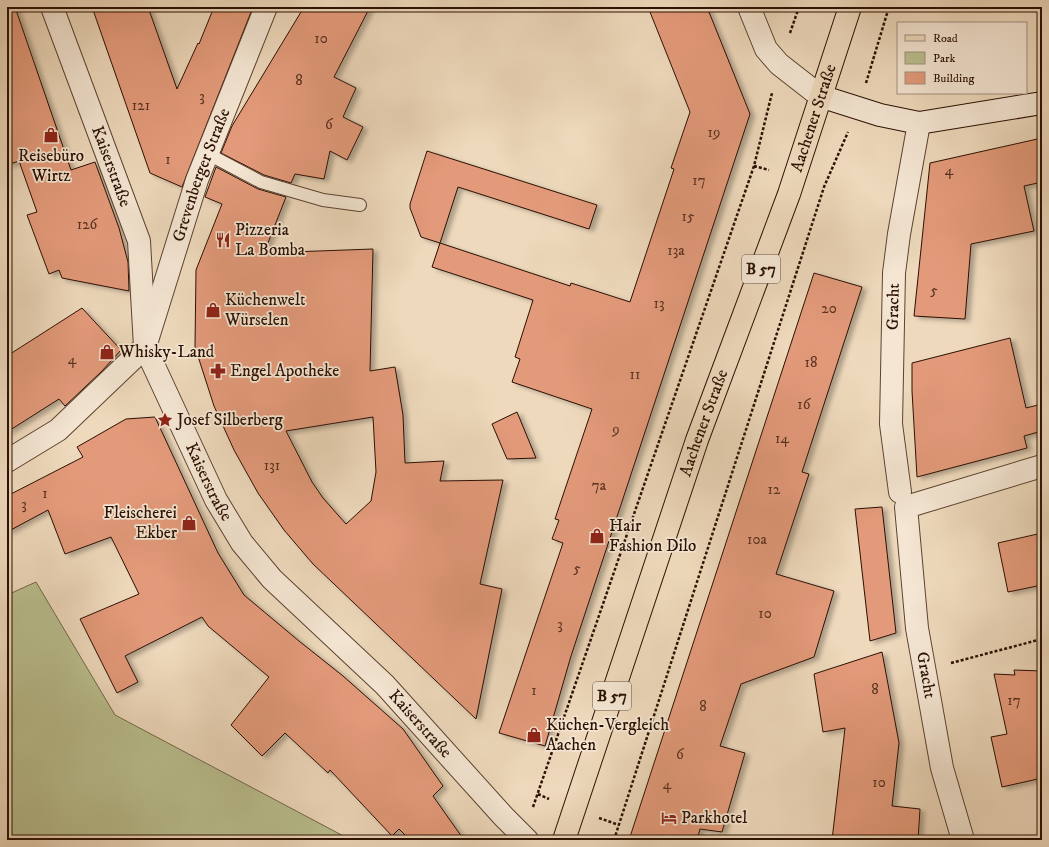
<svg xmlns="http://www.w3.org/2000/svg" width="1049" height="847" viewBox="0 0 1049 847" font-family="'IM FELL DW Pica',serif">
<defs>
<filter id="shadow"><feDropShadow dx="4.5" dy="2.5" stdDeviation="2" flood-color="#0004"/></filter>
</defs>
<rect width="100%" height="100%" fill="#eed9bc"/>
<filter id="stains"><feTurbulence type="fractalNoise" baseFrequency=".005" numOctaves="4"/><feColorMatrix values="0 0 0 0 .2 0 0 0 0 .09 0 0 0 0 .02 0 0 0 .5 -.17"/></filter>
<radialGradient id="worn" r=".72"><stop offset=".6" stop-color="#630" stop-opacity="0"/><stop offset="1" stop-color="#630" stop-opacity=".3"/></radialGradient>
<path fill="#babf8f" stroke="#726849" d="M36 582 115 715 351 840H7V595Z"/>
<path fill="#e39a7a" stroke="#2b1003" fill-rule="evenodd" filter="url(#shadow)" d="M7 7H15L71 170 95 162 119 228 128 262 129 291 62 278 59 270 49 274 27 215 37 212 19 161 7 165Z
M92 7H148L177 89 198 43 199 44 214 7H253L182 187 150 173Z
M304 7H370L334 77 356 88 343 117 363 127 347 160 330 151 324 179 295 174 291 183 264 175 221 153 232 126Z
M648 7H707L750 114 571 656 545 746 499 733 563 543 552 539 559 520 555 519 592 409 512 382 520 359 515 357 533 300 432 267 440 243 570 286 571 283 630 302 674 169 671 168 690 112Z
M1042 138V182L1024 186 1034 231 971 244 965 319 914 316 930 163Z
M427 151 597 205 589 229 458 187 440 243 421 237 410 208V204Z
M216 167 258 189 286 197 264 253 373 249 370 371 395 367 403 415 405 463 444 461 440 481 503 480 480 584 502 589 476 719 313 564 284 530 258 493 234 450 214 406 195 347 196 270 222 204 205 197ZM373 417 376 472 371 501 346 524 323 498 312 482 286 431Z
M814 273 862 287 802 472 809 474 776 574 834 591 814 657 741 684 720 746 745 753 722 832 700 829 697 840H629Z
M82 308 121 350 102 371 65 406 59 399 7 432V356Z
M1010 338 1026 408 1042 404V431L1024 436 1027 448 917 477 912 391V363Z
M517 412 536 458 507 459 492 424Z
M155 417 218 553 244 595 299 641 343 676 403 729 443 786 433 796 464 840H410L399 829 392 836 330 770 328 773 285 733 262 756 231 725 269 677 208 626 202 617 125 656 138 682 117 693 80 619 139 594 111 537 65 554 48 510 7 532V496L83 457 77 447 126 419Z
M882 507 896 633 870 641 855 509Z
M1042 533V585L1008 592 998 543Z
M882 652 899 743 892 806 920 809 918 840H832L845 728 823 732 814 674Z
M1014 670 1042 671V778L1002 787 991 737 1007 734 994 674 1015 675Z"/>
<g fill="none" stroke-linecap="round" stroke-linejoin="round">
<g stroke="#5c4231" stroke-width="14">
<path id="service" d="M208 154 261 182 323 200 360 205"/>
</g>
<g stroke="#5c4231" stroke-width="24">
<g id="minor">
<path id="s1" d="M52 7 139 241 145 347 216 500 242 543 272 579 385 685 503 816 527 840"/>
<path d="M749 7 766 49 779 64 820 96"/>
<path id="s2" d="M7 461 58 430 145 347 197 180 266 7"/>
<path id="s3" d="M900 492 891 424 894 273 899 234 919 123"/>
<path d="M963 840 942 768 917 628 906 507 1042 466"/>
</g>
</g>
<g stroke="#2b1003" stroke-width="24">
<path id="secondary" d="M820 96 880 115 919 123 1042 103"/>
</g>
<g stroke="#2b1003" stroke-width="24">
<g id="primary">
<path id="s4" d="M564 840 697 440 789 194 850 7"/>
</g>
</g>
<path stroke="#2b1003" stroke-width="2.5" stroke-dasharray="3 2" stroke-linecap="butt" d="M790 33 799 7
M866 83 889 7
M754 166 769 170
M951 663 1042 639
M538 794 549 799
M533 807 754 166 772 93
M599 818 619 825
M614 840 824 187 848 132"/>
<use href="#service" stroke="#f4e6d3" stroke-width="12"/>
<use href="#minor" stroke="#f4e6d3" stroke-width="22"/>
<use href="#secondary" stroke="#f4e6d3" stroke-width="22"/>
<use href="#primary" stroke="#eed9bc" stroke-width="22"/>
</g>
<defs>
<g id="shop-bare" transform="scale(1.2)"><path d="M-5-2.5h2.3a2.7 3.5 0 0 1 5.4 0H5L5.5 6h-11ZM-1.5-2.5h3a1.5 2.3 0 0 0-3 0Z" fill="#8f2418" stroke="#f4e6d3" stroke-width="2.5" paint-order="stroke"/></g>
<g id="restaurant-bare" transform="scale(1.2)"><path d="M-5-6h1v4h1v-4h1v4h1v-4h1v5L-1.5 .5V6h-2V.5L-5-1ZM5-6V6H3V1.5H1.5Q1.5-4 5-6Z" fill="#8f2418" stroke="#f4e6d3" stroke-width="2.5" paint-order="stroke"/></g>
<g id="pharmacy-bare" transform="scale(1.2)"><path d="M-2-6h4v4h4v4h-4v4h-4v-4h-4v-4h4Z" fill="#8f2418" stroke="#f4e6d3" stroke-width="2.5" paint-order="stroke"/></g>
<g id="sight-bare" transform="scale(1.2)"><path d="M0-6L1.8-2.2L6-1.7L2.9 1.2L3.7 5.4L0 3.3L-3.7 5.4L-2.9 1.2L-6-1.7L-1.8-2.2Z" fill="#8f2418" stroke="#f4e6d3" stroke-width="2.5" paint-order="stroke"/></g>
<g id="hotel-bare" transform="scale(1.2)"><path d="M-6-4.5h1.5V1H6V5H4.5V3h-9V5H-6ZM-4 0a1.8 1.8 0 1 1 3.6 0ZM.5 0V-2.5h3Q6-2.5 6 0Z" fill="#8f2418" stroke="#f4e6d3" stroke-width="2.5" paint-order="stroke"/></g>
</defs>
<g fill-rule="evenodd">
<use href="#shop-bare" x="51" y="135"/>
<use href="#restaurant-bare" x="223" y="240"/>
<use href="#shop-bare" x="213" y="310"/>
<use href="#shop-bare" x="107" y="352"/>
<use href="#pharmacy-bare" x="218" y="371"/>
<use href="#sight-bare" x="165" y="420"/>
<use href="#shop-bare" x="189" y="523"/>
<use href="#shop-bare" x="597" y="536"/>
<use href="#shop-bare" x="534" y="735"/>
<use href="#hotel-bare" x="669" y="818"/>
</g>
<g text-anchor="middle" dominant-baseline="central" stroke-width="3.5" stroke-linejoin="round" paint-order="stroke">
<g font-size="15" fill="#593221">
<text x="321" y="38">10</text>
<text x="299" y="80">8</text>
<text x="202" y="96">3</text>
<text x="141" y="105">121</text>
<text x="329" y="124">6</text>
<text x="714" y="132">19</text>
<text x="168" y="159">1</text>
<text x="949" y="170">4</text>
<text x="699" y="180">17</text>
<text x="688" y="216">15</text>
<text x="87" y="224">126</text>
<text x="676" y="250">13a</text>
<text x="934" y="290">5</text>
<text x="659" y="303">13</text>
<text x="829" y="308">20</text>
<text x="72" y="359">4</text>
<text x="811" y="362">18</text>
<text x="635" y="374">11</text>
<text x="804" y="404">16</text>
<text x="616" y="429">9</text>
<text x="782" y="438">14</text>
<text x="272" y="465">131</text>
<text x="599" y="485">7a</text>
<text x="774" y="489">12</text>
<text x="45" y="493">1</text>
<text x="24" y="504">3</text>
<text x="757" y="539">10a</text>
<text x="577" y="568">5</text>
<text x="765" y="613">10</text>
<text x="560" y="624">3</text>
<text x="875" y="689">8</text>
<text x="534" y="690">1</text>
<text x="1014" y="700">17</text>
<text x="703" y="706">8</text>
<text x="680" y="754">6</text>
<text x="879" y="782">10</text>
<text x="667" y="784">4</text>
</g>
<g fill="#f4e6d3" stroke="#675041" stroke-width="1">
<rect x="742" y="255" width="38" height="28" rx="3"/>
<rect x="593" y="682" width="38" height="28" rx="3"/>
</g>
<g font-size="16" font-weight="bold" fill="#2b1003">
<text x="761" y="269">B 57</text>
<text x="612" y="696">B 57</text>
</g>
<g font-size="17" fill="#2b1003" stroke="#f4e6d3">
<text stroke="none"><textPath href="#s4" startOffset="764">Aachener Straße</textPath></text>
<text stroke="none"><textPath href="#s1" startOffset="170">Kaiserstraße</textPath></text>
<text stroke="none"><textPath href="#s2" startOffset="361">Grevenberger Straße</textPath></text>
<text stroke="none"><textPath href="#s3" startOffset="186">Gracht</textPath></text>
<text stroke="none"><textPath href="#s4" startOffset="440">Aachener Straße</textPath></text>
<text stroke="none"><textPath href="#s1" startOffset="505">Kaiserstraße</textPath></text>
<text transform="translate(926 675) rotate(80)">Gracht</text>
<text stroke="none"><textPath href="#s1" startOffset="829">Kaiserstraße</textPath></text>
</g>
<g font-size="17" fill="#2b1003" stroke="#f4e6d3" text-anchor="start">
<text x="51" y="156" text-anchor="middle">Reisebüro<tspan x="51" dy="20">Wirtz</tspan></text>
<text x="235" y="230">Pizzeria<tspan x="235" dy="20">La Bomba</tspan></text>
<text x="225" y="300">Küchenwelt<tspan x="225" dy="20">Würselen</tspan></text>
<text x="119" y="352">Whisky-Land</text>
<text x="230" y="371">Engel Apotheke</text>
<text x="177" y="420">Josef Silberberg</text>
<text x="177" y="513" text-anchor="end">Fleischerei<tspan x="177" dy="20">Ekber</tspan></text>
<text x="609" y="526">Hair<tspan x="609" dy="20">Fashion Dilo</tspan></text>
<text x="546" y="725">Küchen-Vergleich<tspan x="546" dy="20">Aachen</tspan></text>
<text x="681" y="818">Parkhotel</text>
</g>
</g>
<rect width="1049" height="847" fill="none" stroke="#eed9bc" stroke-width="24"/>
<rect x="8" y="8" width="1033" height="831" fill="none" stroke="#2b1003" stroke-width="2"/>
<rect x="12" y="12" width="1025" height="823" fill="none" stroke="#2b1003"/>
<rect x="897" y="22" width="130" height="72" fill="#f4e6d3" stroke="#a49080"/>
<rect x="905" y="35" width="20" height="6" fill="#eed9bc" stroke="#a49080"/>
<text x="933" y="42" font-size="12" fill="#2b1003">Road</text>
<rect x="905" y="52" width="20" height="12" fill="#babf8f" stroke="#a49080"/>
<text x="933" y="62" font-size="12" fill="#2b1003">Park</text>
<rect x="905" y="72" width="20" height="12" fill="#e39a7a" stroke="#a49080"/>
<text x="933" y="82" font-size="12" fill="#2b1003">Building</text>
<rect width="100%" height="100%" filter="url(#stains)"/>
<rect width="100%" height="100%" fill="url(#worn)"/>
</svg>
